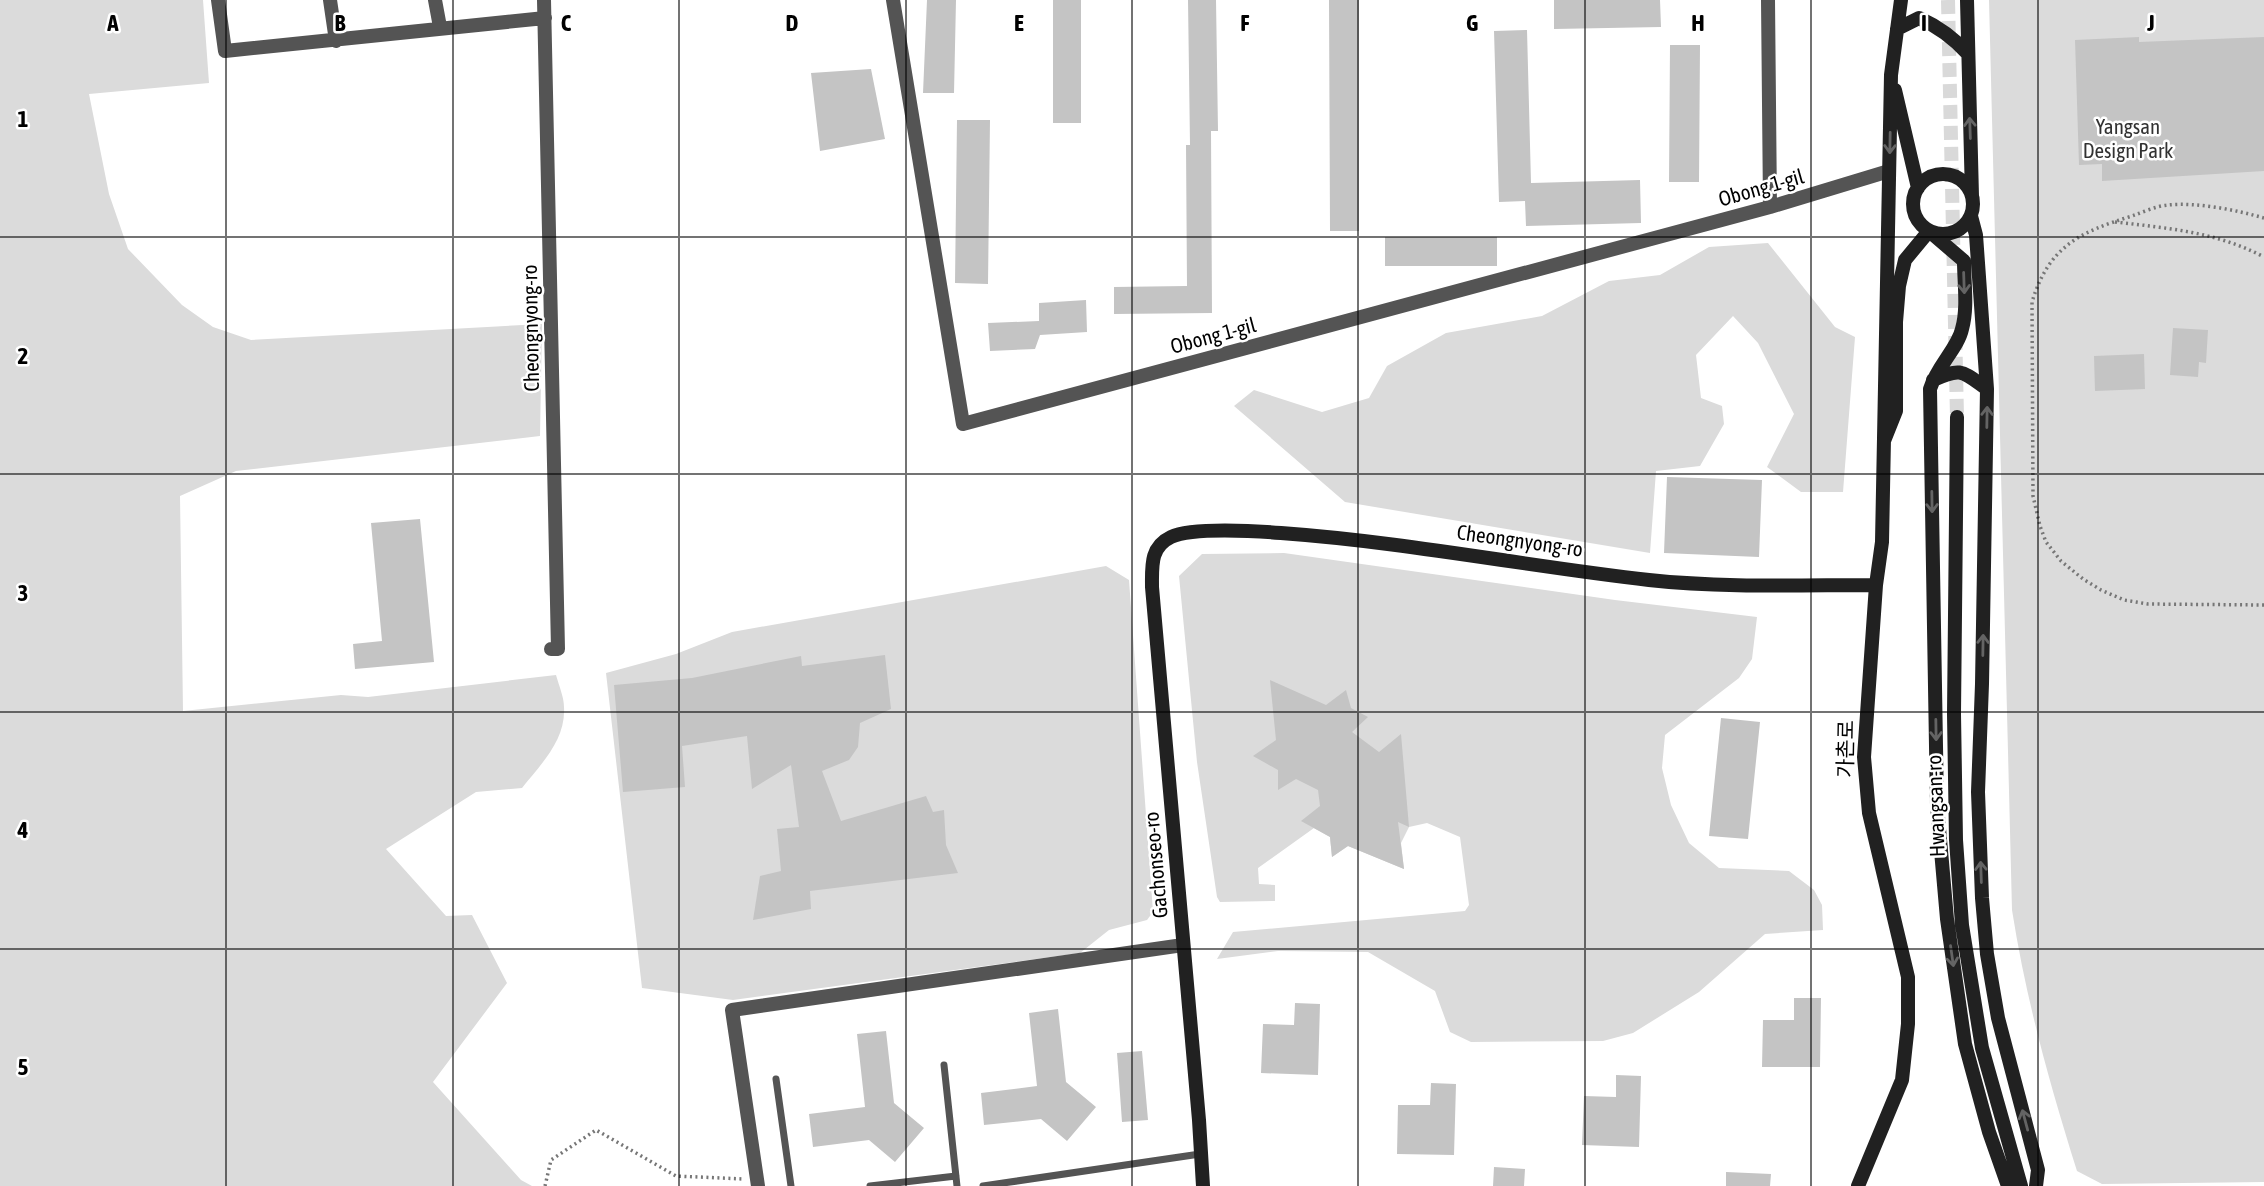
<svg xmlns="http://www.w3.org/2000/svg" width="2264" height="1186" viewBox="0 0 2264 1186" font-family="'Asap Condensed','Noto Sans KR',sans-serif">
<rect width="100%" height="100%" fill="#fff"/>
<path fill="#dbdbdb" d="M0 0H203L209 83 89 94 109 194 128 249 182 305 213 327 251 340 542 324 540 436 236 471 180 496 183 711 341 695 368 697 556 675C559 686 564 697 564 707 566 740 541 764 522 788L476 792 386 849 446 916 472 915 507 983 433 1082 521 1180 532 1186H0Z
M1989 0H2264V1182L2102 1184 2077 1171C2050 1085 2026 1000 2012 910Z
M1768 243 1835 327 1855 337 1843 492H1801L1767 467 1794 414 1758 343 1733 316 1696 355 1701 398 1722 406 1724 424 1700 466 1656 471 1650 553 1345 502 1234 406 1254 390 1322 412 1369 398 1387 366 1446 333 1542 316 1609 281 1660 275 1709 247Z
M1284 553 1615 600 1757 617 1752 659 1739 678 1665 735 1662 768 1671 805 1689 843 1719 868 1789 871 1814 890 1822 905 1823 930 1765 934 1699 992 1633 1033 1603 1041 1471 1042 1450 1032 1435 991 1368 952 1278 951 1217 959 1233 932 1465 911 1469 905 1460 837 1427 823 1409 827 1401 843 1404 869 1348 846 1332 857 1330 837 1314 828 1258 868 1259 884 1275 885V901L1220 902 1217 897 1197 762 1179 576 1202 554Z
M1106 566 1129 580 1153 912 1147 920 1109 930 1080 953 733 1000 642 988 606 673 676 654 732 632Z"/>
<path fill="#c4c4c4" d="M927 0H956L954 93H923Z
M1053 0H1081V123H1053Z
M1188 0H1216L1218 131H1211L1212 313 1114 314V287L1187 286 1186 145H1190Z
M1329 0H1359V231H1330Z
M1554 0H1660L1661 27 1554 29Z
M1527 30 1531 183 1640 180 1641 223 1526 226 1525 201 1499 202 1494 31Z
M2139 37V42L2264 37V171L2102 181V164L2079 165 2075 40Z
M1670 45H1700L1699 182H1669Z
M871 69 885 139 820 151 811 73Z
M957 120H990L988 284 955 283Z
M1385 237H1497V266H1385Z
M1086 300 1087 332 1040 335 1035 349 990 351 988 323 1039 321V303Z
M2173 328 2208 330 2206 363 2199 362 2198 377 2170 375Z
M2144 354 2145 389 2095 391 2094 356Z
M1667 477 1762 480 1759 557 1664 553Z
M420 519 434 662 355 669 353 644 382 641 371 523Z
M885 655 891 709 860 723 858 747 849 760 822 771 841 821 926 796 933 812 944 810 946 845 958 873 810 891 811 909 753 920 760 876 781 871 777 829 799 827 791 765 752 789 747 736 682 746 685 787 623 792 614 685 692 678 801 656 802 666Z
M1270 680 1326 705 1346 690 1351 708 1368 717 1352 732 1379 752 1401 734 1409 827 1398 822 1404 869 1348 846 1332 857 1330 837 1301 821 1320 806 1318 790 1296 779 1278 790V770L1253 756 1276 740Z
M1721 718 1760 722 1748 839 1709 836Z
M1794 998H1821L1820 1067H1762L1763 1020H1794Z
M1295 1003 1320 1004 1318 1075 1261 1073 1263 1024 1294 1025Z
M1058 1009 1066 1082 1096 1107 1067 1141 1041 1119 984 1125 981 1093 1037 1086 1029 1013Z
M886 1031 894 1103 924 1128 895 1162 869 1140 813 1147 809 1114 865 1107 857 1034Z
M1142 1051 1148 1120 1122 1122 1117 1053Z
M1616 1075 1641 1076 1639 1147 1582 1145 1584 1096 1616 1097Z
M1431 1083 1456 1084 1454 1155 1397 1154 1398 1105H1430Z
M1494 1167 1525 1169 1524 1186H1493Z
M1726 1172 1771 1174 1770 1186H1726Z"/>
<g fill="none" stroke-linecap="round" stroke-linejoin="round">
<path stroke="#d9d9d9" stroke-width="14" stroke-dasharray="14 7" stroke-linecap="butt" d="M1948 0 1957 417"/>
<path stroke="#767676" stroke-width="3.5" stroke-dasharray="2 3.5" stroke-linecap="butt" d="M2264 218C2236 210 2197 202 2168 205 2156 206 2143 212 2132 216 2080 232 2049 246 2032 302L2033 496 2040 526 2046 542 2061 561 2083 579 2101 590 2124 600 2148 604 2264 605
M2115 222C2167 228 2217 232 2264 257
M545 1186 551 1160 596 1130 676 1176 743 1179"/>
<path stroke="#545454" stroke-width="7" d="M944 1065 957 1186
M776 1079 791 1186
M870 1186 956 1176
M983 1186 1200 1154"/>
<path stroke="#545454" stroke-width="14" d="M218 0 225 51 545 18
M330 0 336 41
M435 0 440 27
M544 0 558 649H551
M893 0 963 424 1770 207 1889 171
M1768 0 1770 207
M758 1186 732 1010 1183 945"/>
<path stroke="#212121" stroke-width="14" d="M1967 0 1972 196
M1897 29 1919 18C1939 27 1954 38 1968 54
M1895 90 1918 188
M1913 204a30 30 0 1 1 60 0a30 30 0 1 1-60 0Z
M1971 216 1976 235 1987 389 1982 684 1978 792 1982 898 1987 954 1998 1018 2038 1170 2036 1186
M1933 380C1962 367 1962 371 1987 389
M1957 417 1954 714 1956 840 1962 925 1982 1048 2021 1186
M1884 441 1896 411V322L1899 286 1905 260 1929 231 1964 261C1964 283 1968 308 1962 329 1958 348 1937 366 1930 389L1937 805 1947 919 1965 1044 1989 1132 2008 1186
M1203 1186 1199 1120 1152 587C1152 566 1150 547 1171 537 1192 527 1257 531 1281 533 1405 542 1526 566 1649 580 1724 588 1800 585 1876 585
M1858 1186 1902 1080 1908 1024V977L1869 813 1864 757 1876 585 1882 542 1891 75 1901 0"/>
</g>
<defs><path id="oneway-shaft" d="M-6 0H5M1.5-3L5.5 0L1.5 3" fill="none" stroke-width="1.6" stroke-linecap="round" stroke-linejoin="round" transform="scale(1.75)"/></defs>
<g stroke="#646464">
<use href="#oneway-shaft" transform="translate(1970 128) rotate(-92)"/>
<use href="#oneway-shaft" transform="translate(1890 143) rotate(91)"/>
<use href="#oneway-shaft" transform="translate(1964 283) rotate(88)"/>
<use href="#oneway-shaft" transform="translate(1987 417) rotate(-89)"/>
<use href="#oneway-shaft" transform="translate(1932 502) rotate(89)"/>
<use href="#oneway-shaft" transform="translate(1983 645) rotate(-89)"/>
<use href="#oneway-shaft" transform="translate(1936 730) rotate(89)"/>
<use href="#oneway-shaft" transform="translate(1981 872) rotate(-92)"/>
<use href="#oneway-shaft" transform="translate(1952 956) rotate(82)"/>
<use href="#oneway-shaft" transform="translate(2025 1120) rotate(-105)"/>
</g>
<path fill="none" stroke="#000" stroke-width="2" stroke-opacity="0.55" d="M226 0V1186M453 0V1186M679 0V1186M906 0V1186M1132 0V1186M1358 0V1186M1585 0V1186M1811 0V1186M2038 0V1186M0 237H2264M0 474H2264M0 712H2264M0 949H2264"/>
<g text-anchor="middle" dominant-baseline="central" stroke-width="5" stroke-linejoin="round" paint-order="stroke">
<g font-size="21" fill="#323232" stroke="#fff">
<text x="2128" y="126">Yangsan<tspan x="2128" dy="24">Design Park</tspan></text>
</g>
<g font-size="21" fill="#000" stroke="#fff">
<text transform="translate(1761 187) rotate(-16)">Obong 1-gil</text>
<text transform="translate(530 328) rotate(-91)">Cheongnyong-ro</text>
<text transform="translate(1213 335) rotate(-15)">Obong 1-gil</text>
<text transform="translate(1520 540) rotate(8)">Cheongnyong-ro</text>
<text transform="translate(1845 749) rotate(-89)">가촌로</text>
<text transform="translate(1935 806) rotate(-92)">Hwangsan-ro</text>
<text transform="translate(1155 865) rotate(-95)">Gachonseo-ro</text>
</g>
</g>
<g font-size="23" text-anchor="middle" font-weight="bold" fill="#000" stroke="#fff" stroke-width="5" stroke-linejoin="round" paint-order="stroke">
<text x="113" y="31">A</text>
<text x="340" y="31">B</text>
<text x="566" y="31">C</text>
<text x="792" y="31">D</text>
<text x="1019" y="31">E</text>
<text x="1245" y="31">F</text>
<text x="1472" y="31">G</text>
<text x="1698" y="31">H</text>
<text x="1924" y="31">I</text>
<text x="2151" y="31">J</text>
<text x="23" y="127">1</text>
<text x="23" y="364">2</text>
<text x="23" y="601">3</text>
<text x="23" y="838">4</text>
<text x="23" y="1075">5</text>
</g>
</svg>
